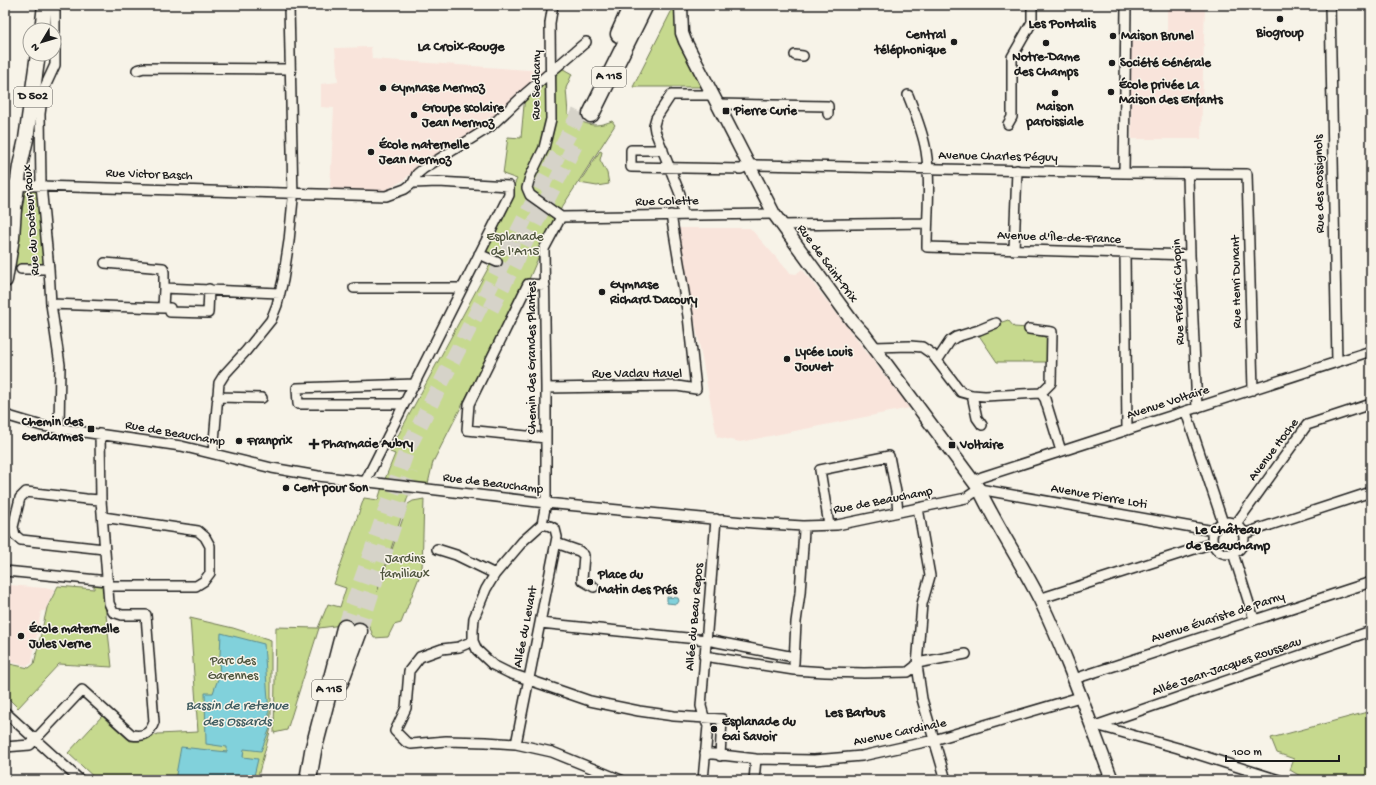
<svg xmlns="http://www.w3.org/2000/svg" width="1376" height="785" font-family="'Gochi Hand',sans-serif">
<rect width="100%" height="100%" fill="#f7f3e8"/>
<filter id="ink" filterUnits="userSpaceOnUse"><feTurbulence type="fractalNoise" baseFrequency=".025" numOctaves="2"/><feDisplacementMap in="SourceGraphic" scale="8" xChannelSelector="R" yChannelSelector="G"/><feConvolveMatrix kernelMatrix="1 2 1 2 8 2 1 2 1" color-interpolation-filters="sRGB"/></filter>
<g filter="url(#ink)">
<path fill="#f9e4db" d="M1167 5H1205L1201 139H1132L1129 36 1167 35Z
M371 47 372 59 544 71 486 123 417 167 404 180 384 191 330 190 334 108 321 107V84L338 82 335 48Z
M677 228H750L790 273 796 274 802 269 910 408 740 442 717 437Z
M5 577H9V585L55 589 45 611H41L32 663 27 666 5 661Z"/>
<path fill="#c6d98e" stroke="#717a55" d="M674 6 678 42 701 87H633Z
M558 66 572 74 566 88 568 114C585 124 592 129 612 121L615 125 555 218 527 284 476 378 433 462 427 488 411 487 377 592 408 504 413 501 424 499 422 570 401 623 394 625 388 637 374 638 367 621 363 633 342 625 319 628 287 730 274 733 276 627 318 628 328 604 340 607 346 588 334 584 364 498 378 500 383 484 395 454 390 452 394 443 492 261 480 255 517 179 503 174 508 137 521 138 525 94Z
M600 151 602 152 600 160 607 173 609 184 597 186 579 183Z
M29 189 38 192 46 266H13L25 193Z
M1008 320 1014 327 1028 328 1048 339 1051 362H997L976 331Z
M100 579 103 588 112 667 59 664 18 708 5 695V663L29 668 34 664 47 608 58 586 94 589V581Z
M190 618 233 628 271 640V728L257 780H97L68 753 102 716 130 741H140L158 734 198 732Z
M1371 711V780H1307L1290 770 1294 759 1277 753 1271 738Z"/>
<path fill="#81d1db" stroke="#59898f" d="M667 597 678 598 679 601 677 604 667 603Z
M221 633 264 644 270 728 261 751 244 749 243 757 258 759 253 780H175L181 747 227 752V747L206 744 205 693H213L219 676Z"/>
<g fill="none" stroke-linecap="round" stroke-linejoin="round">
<path stroke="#d6d3c9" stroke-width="16" stroke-dasharray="16 8" stroke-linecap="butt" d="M491 309 576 143
M345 628 407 450 524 220 582 108
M359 631 411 471"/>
<g stroke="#1c1c1c" stroke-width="12">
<path id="street" d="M553 5 550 23 551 119 544 148 530 177 527 188 530 195 561 217
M1330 5 1337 362
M55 11V65L43 91 40 114 41 185 49 269 51 304 60 365 59 429
M795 55 803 56
M137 70 144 68 290 69
M908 95C915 113 923 132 926 151 931 182 927 216 927 247L1190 255
M717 104 828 106V114
M1008 124 1012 117V57L1032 22V5
M663 150H631V167L741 169 749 165H755L1124 173 1247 174 1253 390
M1124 173 1126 5
M1188 174 1190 255 1197 408
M5 185 386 196 405 189 413 183 417 174 423 169 490 127 525 94 586 42
M683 215 680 194 655 131 654 125 656 118 671 95H712
M561 217 544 249 546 388V503L542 524 523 541 495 574 486 589 474 618 473 631V641L477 650 493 665 509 673 590 701 639 711 674 716 722 719 720 756
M561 217 774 214
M782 225 927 223
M1014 250 1017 170
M1125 253 1127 430
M479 254 497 262
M105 263 163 268 164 272V288
M21 269H49
M545 285 528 284 469 404 467 430 546 438
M354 288H462
M51 304 163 308H170V312L208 313 209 289
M163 308 164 288 280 293
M1029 329 1052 332 1051 383 1041 393
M874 347 910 346 922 347 932 354 961 392 972 395 985 396 1041 393 1045 399 1061 451
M937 361 950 341 956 337 979 330 996 323
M546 388 677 386 696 389 688 316 671 215
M972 395 977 418 982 425
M217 397 262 398
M404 404H298L297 388 415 384
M1186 412 1223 523
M5 415 42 426 181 446 272 468 318 476 546 503 754 523 803 526 837 525 966 498 979 489 1214 531
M213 453 219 383 224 375 246 351 271 320 277 305 283 280 289 241 293 199 289 5
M974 481 982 477 1371 351
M365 482 509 195V186L438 182 413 183
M101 500 86 499 26 492 20 498 13 527 15 535 21 540 104 549
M918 508 930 576 922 604 917 665 922 699 946 780
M103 517 198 531 205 537 210 546V573L204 581 196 586H108
M1212 538a16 16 0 1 1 32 0a16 16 0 1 1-32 0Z
M1236 524 1307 425 1371 404
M829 525 820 470 889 456 896 492 898 512
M1243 534 1371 492
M556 543 579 551 584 555 582 580 594 587
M437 549 456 555 495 574
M1233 553 1254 619
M5 571 108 581
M1039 599 1213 543
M540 623 707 640 794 657
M473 641 459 647 442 649 420 657 409 671 406 708 395 731 406 742 411 744 446 741 486 742 516 744 552 752 621 780
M704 656 794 670 825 672 864 673 908 672 917 665
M794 663 796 622 800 593 804 530 803 526
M917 663 966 654
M1074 679 1371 582
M5 712 80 780
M1098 725 1103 727 1178 748 1279 780
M1092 727 1371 631
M516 744 557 537 555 529 550 526 542 524
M5 747 30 745 82 690 132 735C145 737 150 733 154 722L146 615H122L113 612 109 603 101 500 100 434
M705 753 756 759 814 760 862 756 934 740 1080 697
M703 780 708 726 704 717 701 706 716 519
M754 780 756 759"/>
</g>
<g stroke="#1c1c1c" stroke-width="15">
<path id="secondary" d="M681 5 682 33 685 41 774 214 852 321 864 334 979 489C997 527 1021 562 1040 600 1068 658 1089 720 1112 780"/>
</g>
<g stroke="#1c1c1c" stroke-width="17">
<path id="primary" d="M42 30 45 5
M5 280 12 238 14 208 20 166 26 139 38 54"/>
</g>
<g stroke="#1c1c1c" stroke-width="19">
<path id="highway" d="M619 34 632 5
M591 114 645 5
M340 682 359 631
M308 780 313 751 345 628"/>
</g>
<use href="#street" stroke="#f7f3e8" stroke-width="9"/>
<use href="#secondary" stroke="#f7f3e8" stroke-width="12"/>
<use href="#primary" stroke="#f7f3e8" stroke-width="14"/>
<use href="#highway" stroke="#f7f3e8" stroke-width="16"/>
</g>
</g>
<g fill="#1c1c1c" stroke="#f7f3e8" stroke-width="1.5">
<circle cx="1280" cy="19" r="4"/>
<circle cx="1113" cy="36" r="4"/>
<circle cx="954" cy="42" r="4"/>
<circle cx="1046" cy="43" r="4"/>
<circle cx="1112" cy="63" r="4"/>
<circle cx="383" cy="88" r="4"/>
<circle cx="1111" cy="92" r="4"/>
<circle cx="1055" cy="93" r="4"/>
<rect x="722" y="107" width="8" height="8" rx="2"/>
<circle cx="414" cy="115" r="4"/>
<circle cx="371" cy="152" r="4"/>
<circle cx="602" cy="292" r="4"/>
<circle cx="787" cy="359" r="4"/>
<rect x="87" y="425" width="8" height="8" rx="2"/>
<circle cx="239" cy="441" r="4"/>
<path d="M312 438h4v4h4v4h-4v4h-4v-4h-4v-4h4z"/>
<rect x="948" y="441" width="8" height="8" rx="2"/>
<circle cx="286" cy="488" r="4"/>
<circle cx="590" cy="582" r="4"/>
<circle cx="21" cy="636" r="4"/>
<circle cx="714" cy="729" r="4"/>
</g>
<g text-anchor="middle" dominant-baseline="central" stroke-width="3" stroke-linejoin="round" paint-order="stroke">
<g fill="#f7f3e8" stroke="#5e5c59" stroke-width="1">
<rect x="592" y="67" width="34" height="20" rx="3"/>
<rect x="14" y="87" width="38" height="20" rx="3"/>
<rect x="312" y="680" width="34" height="20" rx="3"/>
</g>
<g font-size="12" font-weight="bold" fill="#1c1c1c">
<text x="609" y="77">A 115</text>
<text x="33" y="97">D 502</text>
<text x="329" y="690">A 115</text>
</g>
<g font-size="13" font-weight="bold" fill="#1c1c1c" stroke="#f7f3e8" text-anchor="start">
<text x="1280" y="33" text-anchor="middle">Biogroup</text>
<text x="946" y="35" text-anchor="end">Central<tspan x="946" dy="15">téléphonique</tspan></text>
<text x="1121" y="36">Maison Brunel</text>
<text x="1046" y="57" text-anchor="middle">Notre-Dame<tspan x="1046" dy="15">des Champs</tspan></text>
<text x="1120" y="63">Société Générale</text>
<text x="1119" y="85">École privée La<tspan x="1119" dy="15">Maison des Enfants</tspan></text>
<text x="391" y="88">Gymnase Mermoz</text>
<text x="1055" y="107" text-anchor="middle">Maison<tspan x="1055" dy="15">paroissiale</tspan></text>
<text x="422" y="108">Groupe scolaire<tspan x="422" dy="15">Jean Mermoz</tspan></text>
<text x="734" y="111">Pierre Curie</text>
<text x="379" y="145">École maternelle<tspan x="379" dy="15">Jean Mermoz</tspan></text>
<text x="610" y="285">Gymnase<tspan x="610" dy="15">Richard Dacoury</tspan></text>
<text x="795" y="352">Lycée Louis<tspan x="795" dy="15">Jouvet</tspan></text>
<text x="83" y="422" text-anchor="end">Chemin des<tspan x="83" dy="15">Gendarmes</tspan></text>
<text x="247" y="441">Franprix</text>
<text x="322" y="444">Pharmacie Aubry</text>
<text x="960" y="445">Voltaire</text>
<text x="294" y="488">Cent pour Son</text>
<text x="598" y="575">Place du<tspan x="598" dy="15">Matin des Prés</tspan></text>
<text x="29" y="629">École maternelle<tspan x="29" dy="15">Jules Verne</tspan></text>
<text x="722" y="722">Esplanade du<tspan x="722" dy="15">Gai Savoir</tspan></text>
</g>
<g font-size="13" fill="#1c1c1c" stroke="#f7f3e8">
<text transform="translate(537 85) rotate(-89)">Rue Sedlcany</text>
<text transform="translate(998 157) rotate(1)">Avenue Charles Péguy</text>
<text transform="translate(149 175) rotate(2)">Rue Victor Basch</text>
<text transform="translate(1320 184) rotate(-91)">Rue des Rossignols</text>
<text transform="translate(667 202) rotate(-1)">Rue Colette</text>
<text transform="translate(32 220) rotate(-94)">Rue du Docteur Roux</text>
<text transform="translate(1059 238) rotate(2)">Avenue d'Île-de-France</text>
<text transform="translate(827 264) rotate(54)">Rue de Saint-Prix</text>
<text transform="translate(1237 282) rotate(-91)">Rue Henri Dunant</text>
<text transform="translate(1179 292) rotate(-92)">Rue Frédéric Chopin</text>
<text transform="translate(532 358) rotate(-90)">Chemin des Grandes Plantes</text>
<text x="637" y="374">Rue Vaclav Havel</text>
<text transform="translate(1168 403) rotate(-18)">Avenue Voltaire</text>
<text transform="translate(175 434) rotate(10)">Rue de Beauchamp</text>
<text transform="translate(1274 450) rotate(-53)">Avenue Hoche</text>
<text transform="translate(493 484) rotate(7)">Rue de Beauchamp</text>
<text transform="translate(1099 497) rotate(10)">Avenue Pierre Loti</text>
<text transform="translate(883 501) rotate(-11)">Rue de Beauchamp</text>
<text transform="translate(695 617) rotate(-85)">Allée du Beau Repos</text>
<text transform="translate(1218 618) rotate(-18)">Avenue Évariste de Parny</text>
<text transform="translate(526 627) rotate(-79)">Allée du Levant</text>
<text transform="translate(1227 667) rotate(-19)">Allée Jean-Jacques Rousseau</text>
<text transform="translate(900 733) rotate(-12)">Avenue Cardinale</text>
</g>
<g font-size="13" fill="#4f553e" stroke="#f7f3e8">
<text x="515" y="237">Esplanade<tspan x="515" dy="15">de l'A115</tspan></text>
<text x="405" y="559">Jardins<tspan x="405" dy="15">familiaux</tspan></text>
<text x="233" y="661">Parc des<tspan x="233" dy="15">Garennes</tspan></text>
</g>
<g font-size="14" font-weight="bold" fill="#1c1c1c" stroke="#f7f3e8">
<text x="1062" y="24">Les Pontalis</text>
<text x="461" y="47">La Croix-Rouge</text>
<text x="1228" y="530">Le Château<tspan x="1228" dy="16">de Beauchamp</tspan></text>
<text x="855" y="713">Les Barbus</text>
</g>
<g font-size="14" font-style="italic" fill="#3f5b5f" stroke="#f7f3e8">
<text x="237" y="706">Bassin de retenue<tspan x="237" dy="16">des Ossards</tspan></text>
</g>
</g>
<rect width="1376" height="785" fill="none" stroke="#f7f3e8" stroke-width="20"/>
<rect x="10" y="10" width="1356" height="765" fill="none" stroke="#1c1c1c" stroke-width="1.5" filter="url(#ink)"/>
<g transform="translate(42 42) rotate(232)"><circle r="19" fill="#f7f3e8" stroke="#9f9d96"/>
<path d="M0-3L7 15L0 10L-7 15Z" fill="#1c1c1c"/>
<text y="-6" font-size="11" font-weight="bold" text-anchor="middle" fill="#1c1c1c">N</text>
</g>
<path d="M1226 755v6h113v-6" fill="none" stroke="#1c1c1c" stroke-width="2"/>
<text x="1232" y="755" font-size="12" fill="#1c1c1c" stroke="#f7f3e8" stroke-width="3" paint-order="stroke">100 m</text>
</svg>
